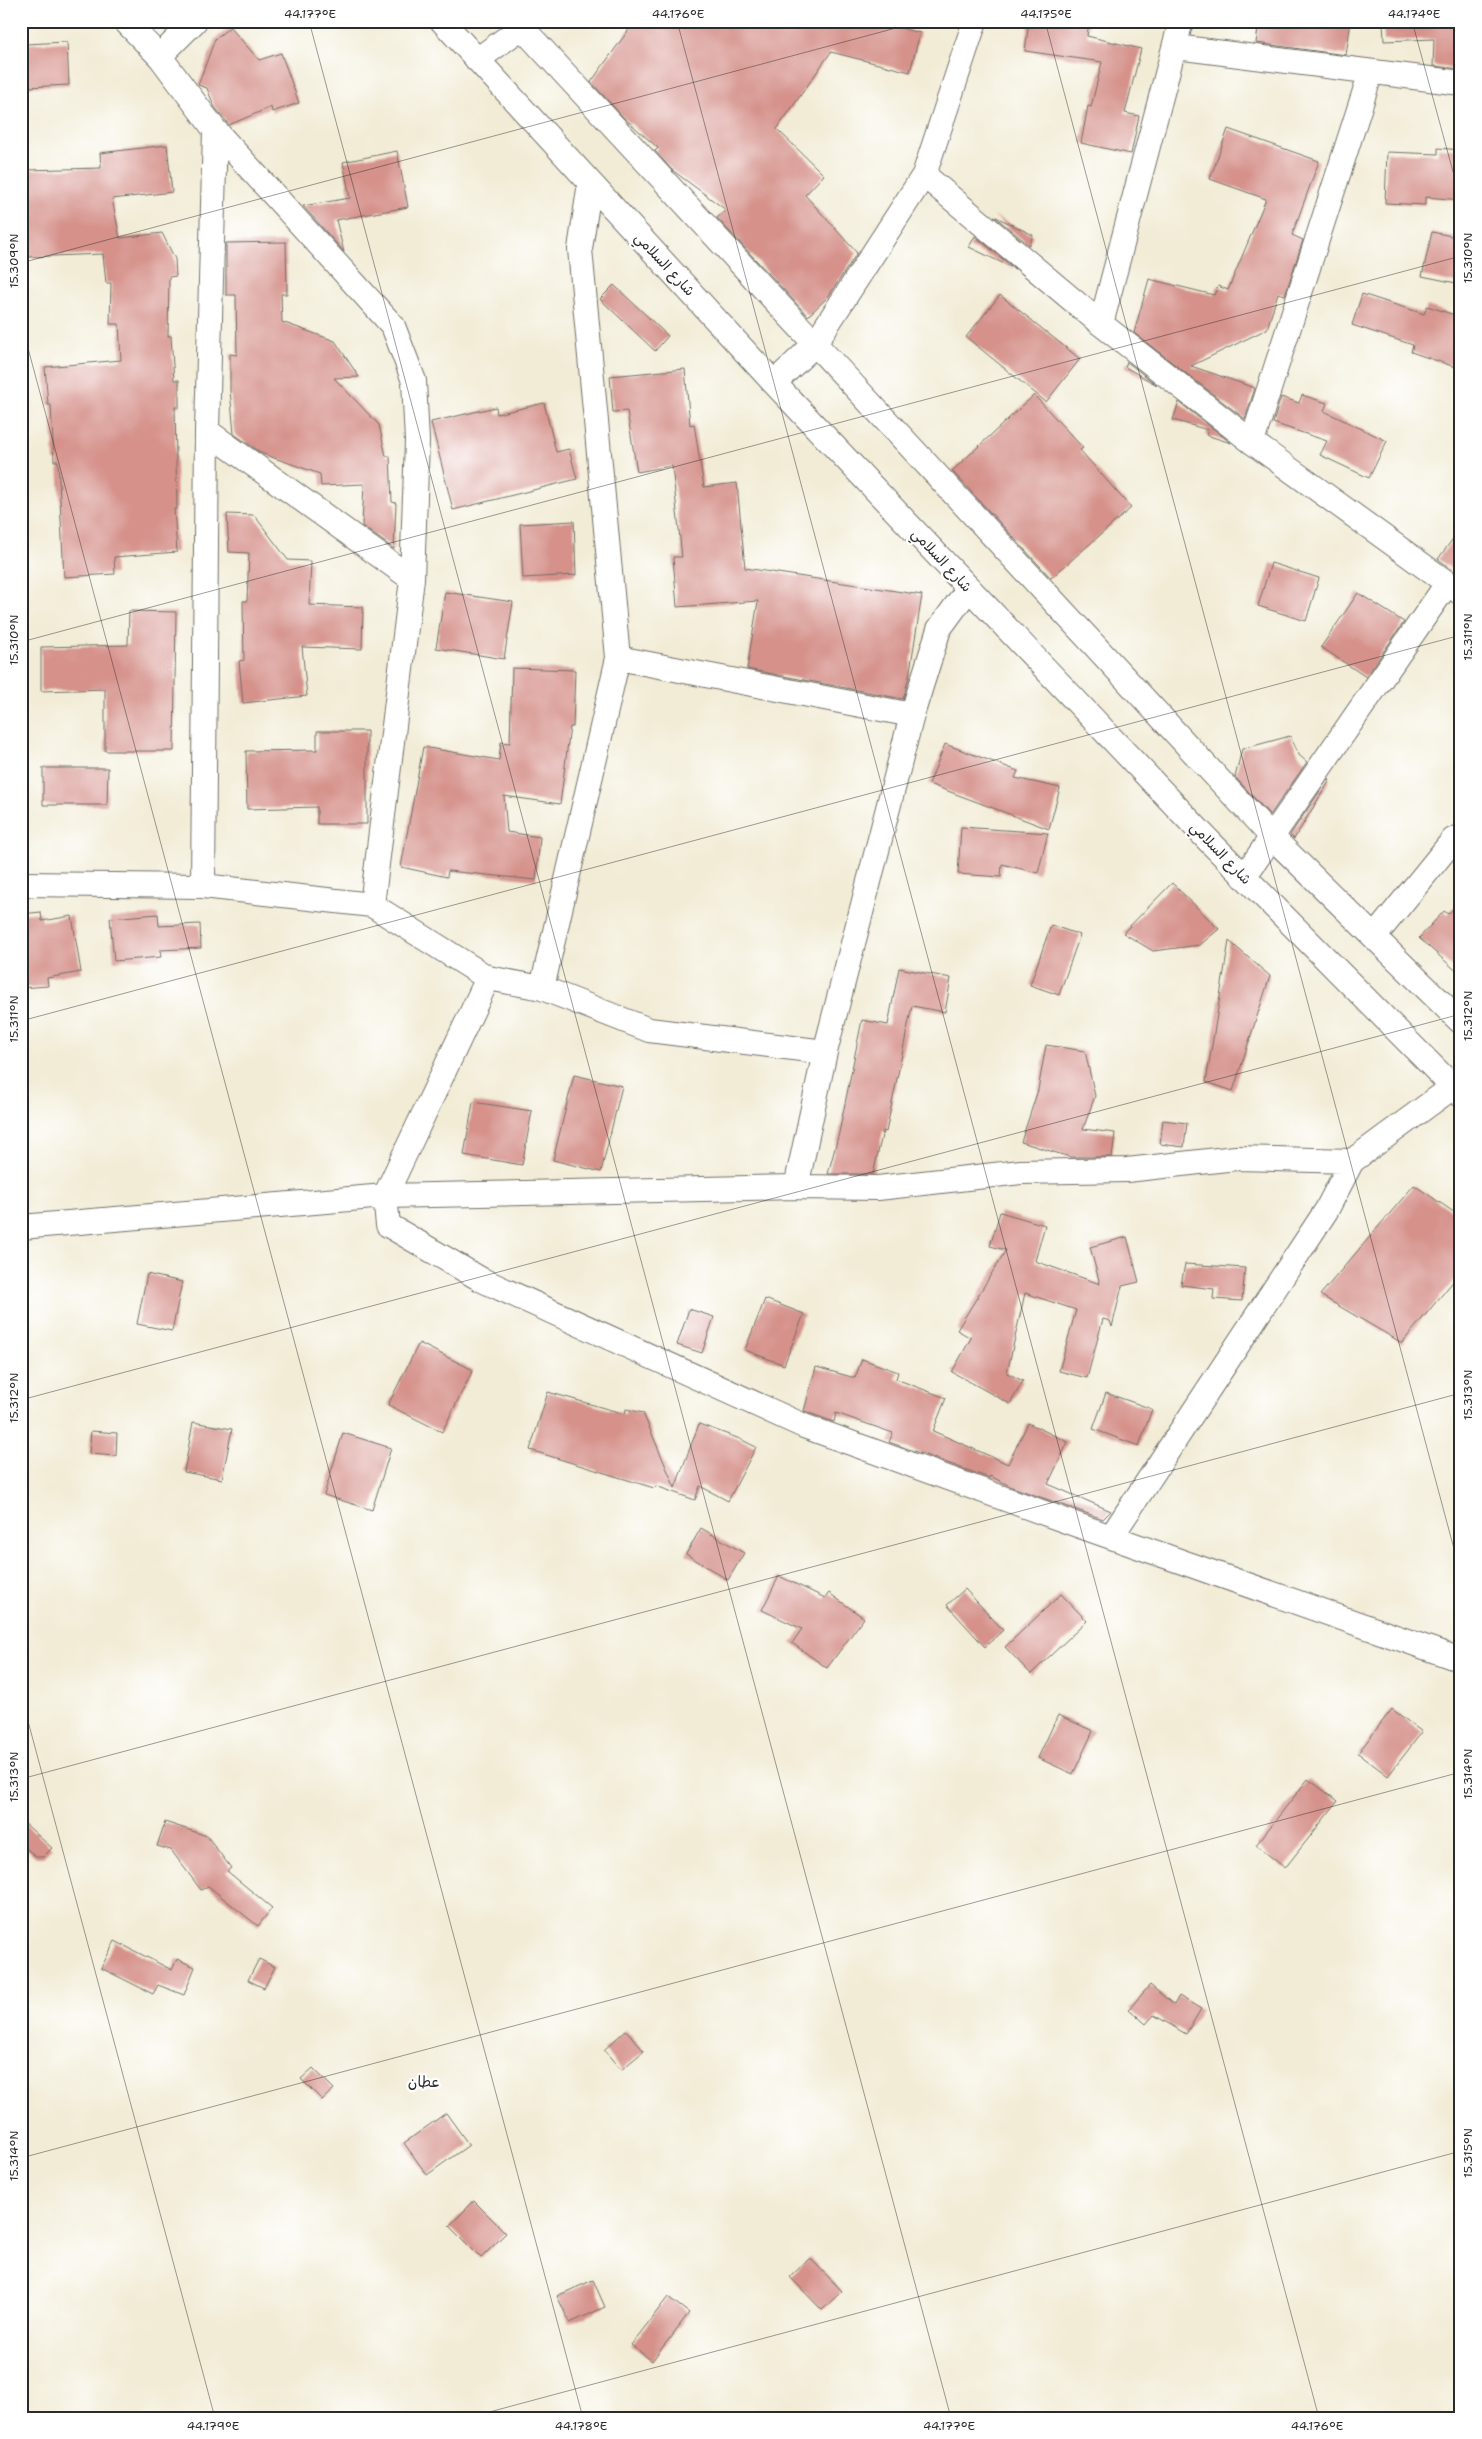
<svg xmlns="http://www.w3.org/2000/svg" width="1482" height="2439" font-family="'Shantell Sans','Playpen Sans Arabic',sans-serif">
<rect width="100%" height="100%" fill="#fff"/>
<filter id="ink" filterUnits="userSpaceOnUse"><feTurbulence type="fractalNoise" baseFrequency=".02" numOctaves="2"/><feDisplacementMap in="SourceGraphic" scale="10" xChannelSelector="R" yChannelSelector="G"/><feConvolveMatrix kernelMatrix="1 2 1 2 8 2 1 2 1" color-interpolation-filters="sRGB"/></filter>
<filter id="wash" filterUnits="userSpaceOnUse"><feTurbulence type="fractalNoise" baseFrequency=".0096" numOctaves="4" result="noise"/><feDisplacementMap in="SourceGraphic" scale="20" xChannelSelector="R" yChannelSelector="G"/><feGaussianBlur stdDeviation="1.12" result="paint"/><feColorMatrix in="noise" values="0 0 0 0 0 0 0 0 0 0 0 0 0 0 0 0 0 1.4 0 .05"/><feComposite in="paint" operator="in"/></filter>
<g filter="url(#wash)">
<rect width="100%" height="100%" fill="#f2ecd6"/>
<g id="blocks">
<path fill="#d5918a" d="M635 21H873L920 33 910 72 831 52 777 129 824 175 805 195 857 253 828 297 808 316 717 218 726 210 672 170 655 151 658 148 622 116 591 82Z
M1029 21H1089L1087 36 1141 49 1125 113 1139 116 1131 154 1081 143 1088 106 1091 107 1102 62 1025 51Z
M1259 21H1351L1346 55 1256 43Z
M1383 21H1461V69L1433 66 1434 39 1384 41Z
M230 27 259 60 281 53 299 103 272 112 271 107 229 125 214 106 207 88 198 85 215 39Z
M67 42 69 85 27 87 25 44Z
M1228 129 1319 161 1292 235 1303 240 1285 295 1278 293 1267 329 1191 366 1255 388 1245 419 1134 333 1149 279 1214 295 1218 286 1228 290 1266 199 1210 179Z
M167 145 172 192 112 199 120 238 162 233 175 259 176 276 169 277 168 336H171L174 380H179V407H175L177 509H174L177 552 114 557 115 574 64 577 58 461H54L51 405H48L45 367 121 360 119 324H110L111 283H106L103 254 27 257 26 170 101 168 100 153Z
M1438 148 1461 150V200L1425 197V205L1385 203 1387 152 1438 154Z
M397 151 408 207 336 220 344 252 303 206 350 198 343 162Z
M994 216 1033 235 1029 245Z
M1432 232 1461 238V284L1422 276Z
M975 236 1015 269 969 247Z
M286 242 287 294H281L282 322 335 341 359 377 334 378 379 425 386 456H390L392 502 396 503 394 549 362 526 364 484 321 486 320 474 263 454 234 434 230 390V354L237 355 236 295H226V243Z
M614 285 668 336 655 351 600 299Z
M1362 294 1424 314 1427 306 1461 317V369L1411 352 1413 345 1352 325Z
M1000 295 1080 359 1046 402 966 337Z
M1127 362 1157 385 1125 367Z
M685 369 690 425 694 424 704 487 737 483 745 568 922 595 909 677 903 699 747 669 758 601 677 607 673 557H682L672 466 637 472 627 411 613 412 610 376Z
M1034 395 1083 448 1080 450 1131 508 1051 578 952 471Z
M1302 395 1327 403 1324 411 1387 441 1369 478 1320 455 1327 441 1273 423 1281 397 1299 403Z
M1179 402 1231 443 1206 435 1208 430 1173 420Z
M544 403 556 452 569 449 577 479 453 510 431 422 496 407 497 414Z
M227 514 254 515 288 560 311 561 309 605 363 607 362 649 302 647 307 696 243 703 239 661 244 660 243 601H247L249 553 229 552Z
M574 521 576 575 523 578 520 524Z
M1461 528V576L1438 559Z
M1271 563 1319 578 1306 621 1258 606Z
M445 592 513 602 504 659 436 648Z
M1358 593 1404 622 1366 677 1321 647Z
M129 611 176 612 174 751H105V689L41 691V647L128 645Z
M512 668 575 670 573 727H570L560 804 504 796 507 832 540 837 536 880 448 871 447 877 401 867 423 747 499 760 501 742 510 743Z
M317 731H367V824H317V807L247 809 246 751 317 750Z
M1290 736 1299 755 1307 762 1270 815 1235 777 1242 749Z
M945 744 1018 771 1015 778 1060 788 1049 829 929 784Z
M43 768H108L107 805H43Z
M1328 779 1330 780 1294 839 1290 835Z
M961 827 1048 833 1038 873 1002 864 1001 877 958 874Z
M1172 883 1219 929 1200 945 1153 951 1123 933Z
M1461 900V975L1419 938 1444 911 1448 914Z
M41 912 42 921 72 916 81 972 47 978 48 986 21 988V914Z
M158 914 159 926 200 924 201 948 160 950 161 957 114 961 110 918Z
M1051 925 1080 935 1059 995 1030 985Z
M1229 941 1270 976 1233 1091 1206 1082Z
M899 968 951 978 945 1012 912 1006 886 1132 883 1131 873 1174H828L839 1133 862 1020 888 1025Z
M1046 1045 1085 1051 1095 1096 1083 1129 1115 1133 1112 1157H1070L1021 1142 1038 1090Z
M574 1075 622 1086 601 1172 553 1160Z
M473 1102 532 1111 522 1165 464 1155Z
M1163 1120 1187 1123 1184 1147 1160 1144Z
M1414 1185 1461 1217V1272L1402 1343 1320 1295Z
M1000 1212 1045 1225 1035 1261 1100 1284 1090 1247 1127 1237 1139 1282 1122 1286 1112 1327 1110 1321 1103 1319 1087 1378 1059 1371 1076 1310 1025 1293 1007 1373 1023 1381 1010 1404 952 1372 971 1338 957 1330 1006 1250 990 1246Z
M1185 1264 1245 1268 1242 1301 1213 1299 1214 1289 1181 1285Z
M147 1274 182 1282 172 1331 137 1324Z
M765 1299 804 1314 784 1365 745 1350Z
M689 1309 714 1317 702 1353 677 1345Z
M419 1343 473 1370 442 1432 388 1405Z
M862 1359 898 1372 896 1379 946 1398 933 1431 1008 1464 1028 1423 1068 1442 1048 1484 1111 1511 1103 1519 1012 1487 990 1476 989 1478 889 1442 893 1433 836 1413 834 1422 804 1411 816 1367 855 1378Z
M548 1392 625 1414 626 1409 643 1413 675 1488 699 1424 740 1439 756 1447 728 1501 700 1486 695 1500 656 1486 654 1488 530 1450Z
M1106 1393 1152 1409 1139 1446 1093 1429Z
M193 1422 232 1429 222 1479 184 1472Z
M91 1431 117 1433 116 1456 89 1454Z
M343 1433 391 1448 372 1510 324 1495Z
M701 1528 744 1553 728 1580 686 1554Z
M779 1576 825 1598 829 1593 864 1618 827 1668 792 1643 802 1629 762 1610Z
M965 1589 1003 1630 985 1647 947 1605Z
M1061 1594 1087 1621 1031 1674 1005 1647Z
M1392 1709 1422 1732 1388 1776 1358 1753Z
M1058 1715 1093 1731 1073 1774 1038 1758Z
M1308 1779 1338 1801 1285 1868 1256 1845Z
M21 1820 52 1848 43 1857H36L21 1844Z
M165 1822 207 1836 231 1868 227 1871 272 1908 258 1926 208 1886 201 1890 171 1850 157 1846Z
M115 1941 172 1970 177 1959 195 1967 184 1995 158 1985 153 1994 101 1968Z
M259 1959 275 1967 264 1988 248 1980Z
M1150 1985 1174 2005 1179 1996 1201 2009 1186 2034 1154 2015 1146 2024 1129 2009Z
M626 2030 644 2051 621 2070 604 2050Z
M313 2068 334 2089 322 2100 301 2079Z
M446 2113 469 2145 427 2175 404 2143Z
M474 2201 506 2233 481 2258 449 2226Z
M810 2258 842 2291 822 2310 790 2277Z
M593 2280 605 2307 570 2323 557 2296Z
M668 2297 689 2313 652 2361 631 2345Z"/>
</g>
</g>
<g filter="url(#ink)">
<use href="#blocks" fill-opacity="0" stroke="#716f67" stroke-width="1"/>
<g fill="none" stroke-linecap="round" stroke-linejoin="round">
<g stroke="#716f67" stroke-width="26">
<path id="street" d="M125 21 161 58 215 130 393 326 414 381 417 441 412 579 372 905
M442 21 774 383 1208 840 1461 1095
M516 21 1273 838 1461 1022
M1176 47 1461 83
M160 56 195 21
M477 60 522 27 523 21
M924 175 1101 324 1252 442 1461 593
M1101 324 1181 21
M774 383 814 345 924 175 975 21
M207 431 412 579
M1252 442 1371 72
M618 658 912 715
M1244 877 1447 584
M21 884 203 886 372 905 488 978 542 988 649 1030 825 1052
M203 886 207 431 215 130
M1375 936 1453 840 1461 836
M488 978 385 1196 388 1225 482 1280 804 1426 1080 1526 1461 1660
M542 988 618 658 580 249 590 183
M796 1187 825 1052 912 715 939 629 969 588
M21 1227 385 1196 796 1187 878 1188 1021 1172 1127 1170 1236 1158 1352 1161 1461 1081
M1111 1537 1326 1211 1352 1161"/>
</g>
<use href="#street" stroke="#fff" stroke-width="24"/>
</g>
</g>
<path fill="none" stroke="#2b2b2b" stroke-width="1" stroke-opacity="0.45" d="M309 21 951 2418M677 21 1319 2418M1045 21 1461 1575M1412 21 1461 201M21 263 922 21M21 322 583 2418M21 642 1461 256M21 1021 1461 635M21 1400 1461 1014M21 1695 215 2418M21 1779 1461 1393M21 2158 1461 1772M467 2418 1461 2151"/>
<g text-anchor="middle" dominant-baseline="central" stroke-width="4.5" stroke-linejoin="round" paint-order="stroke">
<g font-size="14" fill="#2b2b2b" stroke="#fff">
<text transform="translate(665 264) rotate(47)">شارع السلامي</text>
<text transform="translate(942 560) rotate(47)">شارع السلامي</text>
<text transform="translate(1221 853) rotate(46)">شارع السلامي</text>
</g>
<g font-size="15" fill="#2b2b2b" stroke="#fff">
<text x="424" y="2082">عطان</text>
</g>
</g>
<rect width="1482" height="2439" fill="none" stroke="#fff" stroke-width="55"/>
<rect x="28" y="28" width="1426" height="2384" fill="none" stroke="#2b2b2b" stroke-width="2"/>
<g font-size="12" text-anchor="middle" fill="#2b2b2b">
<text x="310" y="18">44.177°E</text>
<text x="678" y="18">44.176°E</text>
<text x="1046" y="18">44.175°E</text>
<text x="1414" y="18">44.174°E</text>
<text transform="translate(1468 258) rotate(-90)" y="4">15.310°N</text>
<text transform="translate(14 261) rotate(-90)" y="4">15.309°N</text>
<text transform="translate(1468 637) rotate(-90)" y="4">15.311°N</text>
<text transform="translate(14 640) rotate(-90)" y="4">15.310°N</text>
<text transform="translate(1468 1016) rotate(-90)" y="4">15.312°N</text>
<text transform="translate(14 1019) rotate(-90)" y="4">15.311°N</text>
<text transform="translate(1468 1395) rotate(-90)" y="4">15.313°N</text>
<text transform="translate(14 1398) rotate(-90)" y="4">15.312°N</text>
<text transform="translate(1468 1774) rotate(-90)" y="4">15.314°N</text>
<text transform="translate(14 1777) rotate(-90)" y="4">15.313°N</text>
<text transform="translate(1468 2153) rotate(-90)" y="4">15.315°N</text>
<text transform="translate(14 2156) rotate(-90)" y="4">15.314°N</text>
<text x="213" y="2430">44.179°E</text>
<text x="581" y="2430">44.178°E</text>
<text x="949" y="2430">44.177°E</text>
<text x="1317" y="2430">44.176°E</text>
</g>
</svg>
